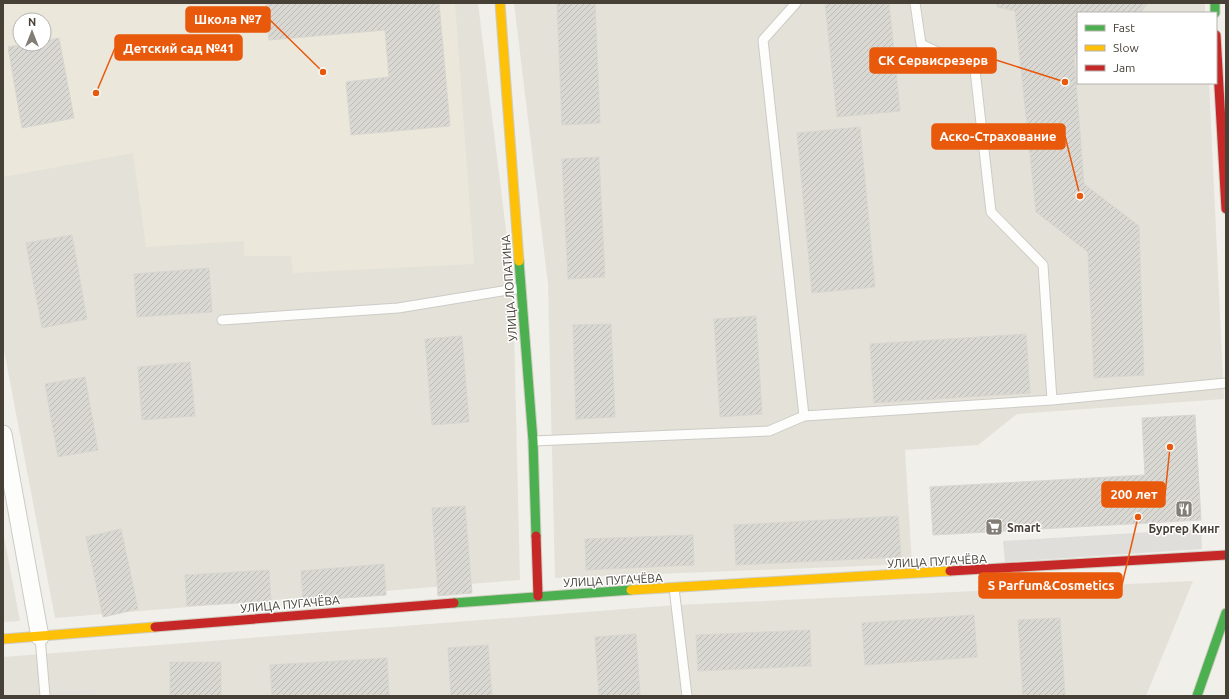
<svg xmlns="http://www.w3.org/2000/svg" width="1229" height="699" font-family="Ubuntu,sans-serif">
<defs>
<pattern id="building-hatch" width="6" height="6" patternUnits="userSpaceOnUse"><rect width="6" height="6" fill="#dad8d2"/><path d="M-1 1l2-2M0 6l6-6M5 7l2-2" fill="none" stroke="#bcbab5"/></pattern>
</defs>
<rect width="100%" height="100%" fill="#f0efea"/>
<path fill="#e4e1d8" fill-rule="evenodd" d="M3 3H478L513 287 520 580 55 618 3 345ZM20 20H44V44H20Z
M514 3H1205V13H1078V83H1209L1224 399 1017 414 978 445 905 450 912 564 555 578 548 284Z
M3 531 20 621 3 622Z
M1193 581 1146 696H3V657L676 605Z"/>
<path fill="#e3e0db" d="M96 689 97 696H6Z"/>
<path fill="#ebe7da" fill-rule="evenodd" d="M3 3H455L474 264 293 273 291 256H244V241L146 247 133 153 3 177ZM20 20H44V44H20Z"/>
<path fill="#dfdeda" d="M1201 529 1202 549 1005 562 1003 541Z"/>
<path fill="url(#building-hatch)" stroke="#d8d6d0" d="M266 3H439L450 126 351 135 346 82 389 77 385 30 269 40Z
M557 3H595L600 123 562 125Z
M825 3H889L900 111 837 117Z
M997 3H1148L1140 13H1078V52L1074 56 1084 184 1139 226 1144 375 1094 378 1088 252 1036 212 1015 11 997 7Z
M59 38 74 118 22 128 8 47 26 44H44V41Z
M860 127 875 287 812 293 797 133Z
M599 157 605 277 568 279 562 159Z
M72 235 87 319 42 328 26 243Z
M209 268 212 312 137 317 134 274Z
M756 316 762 414 720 417 714 319Z
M611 324 615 417 576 419 573 325Z
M1026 334 1030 393 874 403 870 344Z
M462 336 469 422 432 425 425 339Z
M190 362 195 416 142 420 138 367Z
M85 377 98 450 58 457 45 384Z
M1195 415 1201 520 933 535 930 487 1145 475 1142 418Z
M465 506 472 593 438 596 432 508Z
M898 516 901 557 736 565 734 525Z
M121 529 138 609 103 617 86 537Z
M693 535 694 565 586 570 585 539Z
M384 564 386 595 303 601 301 571Z
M269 570 271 601 187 606 185 575Z
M974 615 977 657 865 665 862 623Z
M1060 618 1065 696H1023L1018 620Z
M810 630 811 666 698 671 696 635Z
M636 634 640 696H599L595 637Z
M488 645 492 696H451L448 648Z
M387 658 389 695 272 696 270 665Z
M170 662H221V696H170Z"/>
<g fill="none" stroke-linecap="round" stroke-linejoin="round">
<g stroke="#cccbc6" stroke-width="11">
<path id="lane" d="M222 320 398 308 521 288
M1052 400 1226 383
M804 416 1052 400 1043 265 991 212 975 70 921 44 915 3
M533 441 769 431 804 416 763 40 796 3
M674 588 687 696
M40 637 45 696"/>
</g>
<g stroke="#cccbc6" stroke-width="19">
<path id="street" d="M3 434 40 637"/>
</g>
<g stroke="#cfccc1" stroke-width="11">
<path id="fast" d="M1215 3V13
M519 261 533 441 536 536
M454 603 631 590
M1197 696 1226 613"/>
</g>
<g stroke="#cfccc1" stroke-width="11">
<path id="slow" d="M500 3 519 261
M631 590 950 571
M3 639 155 627"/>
</g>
<g stroke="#cfccc1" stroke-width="11">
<path id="jam" d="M1216 35 1226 209
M536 536 538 596
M950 571 1226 555
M155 627 454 603"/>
</g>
<use href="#lane" stroke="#fdfdfc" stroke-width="9"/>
<use href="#street" stroke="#fdfdfc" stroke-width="17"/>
<use href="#fast" stroke="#4caf50" stroke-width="9"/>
<use href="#slow" stroke="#ffc107" stroke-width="9"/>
<use href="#jam" stroke="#c62828" stroke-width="9"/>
</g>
<defs>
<g id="restaurant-square" transform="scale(0.9)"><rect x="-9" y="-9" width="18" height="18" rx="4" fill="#827d75" stroke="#fff"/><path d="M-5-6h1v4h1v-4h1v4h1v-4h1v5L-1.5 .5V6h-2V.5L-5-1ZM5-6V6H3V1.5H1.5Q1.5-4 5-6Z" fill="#fff"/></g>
<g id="supermarket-square" transform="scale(0.9)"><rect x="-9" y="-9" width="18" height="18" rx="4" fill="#827d75" stroke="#fff"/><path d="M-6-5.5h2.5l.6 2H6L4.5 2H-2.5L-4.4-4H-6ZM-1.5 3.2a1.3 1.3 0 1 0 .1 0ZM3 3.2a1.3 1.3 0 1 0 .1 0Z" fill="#fff"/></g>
</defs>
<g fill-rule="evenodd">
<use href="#restaurant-square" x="1184" y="509"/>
<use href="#supermarket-square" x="994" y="527"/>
</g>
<g text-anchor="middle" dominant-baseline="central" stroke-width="3" stroke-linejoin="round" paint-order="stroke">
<g font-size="12" fill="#464036" stroke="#fff">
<text transform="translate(509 288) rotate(-94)">УЛИЦА ЛОПАТИНА</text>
<text transform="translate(937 561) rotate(-3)">УЛИЦА ПУГАЧЁВА</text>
<text transform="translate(613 580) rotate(-3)">УЛИЦА ПУГАЧЁВА</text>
<text transform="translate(290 604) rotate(-5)">УЛИЦА ПУГАЧЁВА</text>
</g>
<g font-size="12" font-weight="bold" fill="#464036" stroke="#fff" text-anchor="start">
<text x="1007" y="527">Smart</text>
<text x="1184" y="528" text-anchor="middle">Бургер Кинг</text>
</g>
</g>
<path fill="none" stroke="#e8590c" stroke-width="1.5" d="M323 72L270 20M96 93L115 48M1065 82L996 60M1080 196L1065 136M1170 447L1165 495M1138 517L1122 585"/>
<g fill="#e8590c" stroke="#fff" stroke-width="1.5">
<circle cx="323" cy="72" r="4"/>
<circle cx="96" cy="93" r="4"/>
<circle cx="1065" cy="82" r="4"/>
<circle cx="1080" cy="196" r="4"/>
<circle cx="1170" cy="447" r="4"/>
<circle cx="1138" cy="517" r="4"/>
</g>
<g fill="#e8590c" stroke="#e8590c" stroke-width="1.5">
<rect x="186" y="7" width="84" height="25" rx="4"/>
<rect x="115" y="35" width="127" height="25" rx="4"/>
<rect x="870" y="48" width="126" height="25" rx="4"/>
<rect x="932" y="124" width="133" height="25" rx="4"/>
<rect x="1102" y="482" width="63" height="25" rx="4"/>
<rect x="979" y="573" width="143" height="25" rx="4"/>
</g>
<g font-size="13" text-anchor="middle" font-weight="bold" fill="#fff">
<text x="228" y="24">Школа №7</text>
<text x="179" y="53">Детский сад №41</text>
<text x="933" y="65">СК Сервисрезерв</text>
<text x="998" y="141">Аско-Страхование</text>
<text x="1134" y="499">200 лет</text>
<text x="1051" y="590">S Parfum&amp;Cosmetics</text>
</g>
<rect width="1229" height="699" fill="none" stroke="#464036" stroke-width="8"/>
<rect x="1077" y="12" width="140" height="72" fill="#ffffff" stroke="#b5b3af"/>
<rect x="1085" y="25" width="20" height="6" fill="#4caf50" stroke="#b5b3af"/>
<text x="1113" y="32" font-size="12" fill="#464036">Fast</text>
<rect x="1085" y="45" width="20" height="6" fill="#ffc107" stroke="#b5b3af"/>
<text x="1113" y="52" font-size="12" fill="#464036">Slow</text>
<rect x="1085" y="65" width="20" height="6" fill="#c62828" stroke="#b5b3af"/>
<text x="1113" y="72" font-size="12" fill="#464036">Jam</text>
<g transform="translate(32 32)"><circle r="19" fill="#ffffff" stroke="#b5b3af"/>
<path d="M0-3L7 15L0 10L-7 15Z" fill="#827d75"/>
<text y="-6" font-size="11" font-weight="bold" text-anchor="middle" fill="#464036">N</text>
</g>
</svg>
